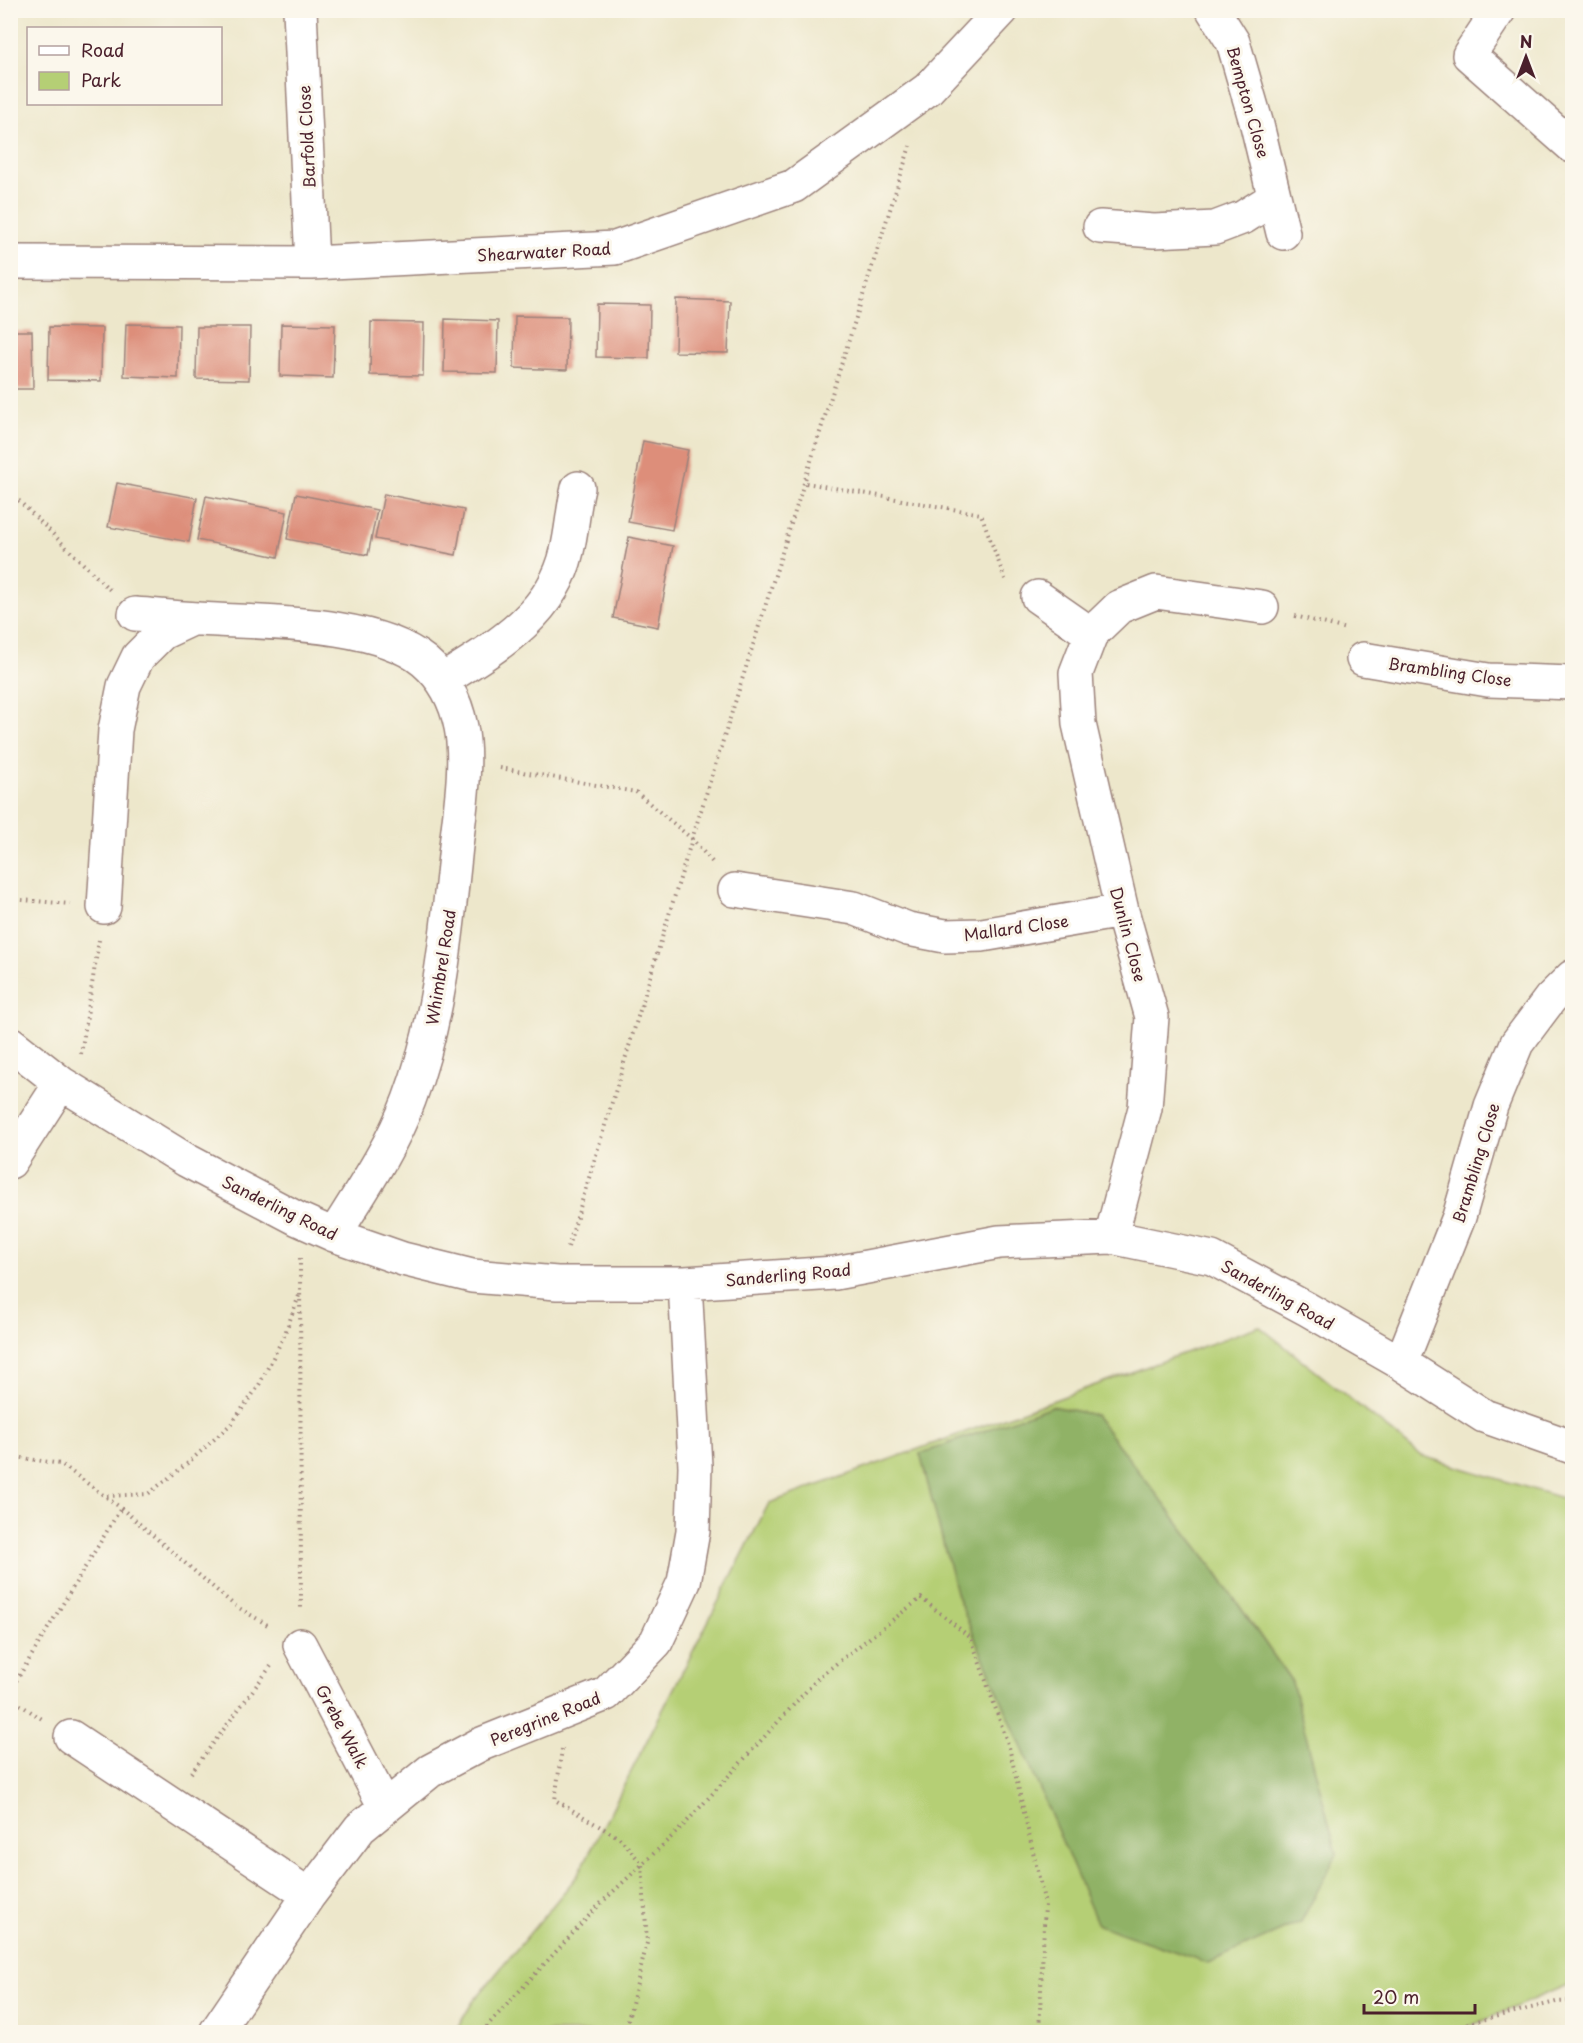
<svg xmlns="http://www.w3.org/2000/svg" width="1583" height="2043" font-family="'Playpen Sans',sans-serif">
<rect width="100%" height="100%" fill="#fbf7ec"/>
<filter id="ink" filterUnits="userSpaceOnUse"><feTurbulence type="fractalNoise" baseFrequency=".0167" numOctaves="2"/><feDisplacementMap in="SourceGraphic" scale="12" xChannelSelector="R" yChannelSelector="G"/><feConvolveMatrix kernelMatrix="1 2 1 2 8 2 1 2 1" color-interpolation-filters="sRGB"/></filter>
<filter id="wash" filterUnits="userSpaceOnUse"><feTurbulence type="fractalNoise" baseFrequency=".008" numOctaves="4" result="noise"/><feDisplacementMap in="SourceGraphic" scale="24" xChannelSelector="R" yChannelSelector="G"/><feGaussianBlur stdDeviation="1.35" result="paint"/><feColorMatrix in="noise" values="0 0 0 0 0 0 0 0 0 0 0 0 0 0 0 0 0 1.4 0 .05"/><feComposite in="paint" operator="in"/></filter>
<g filter="url(#wash)">
<rect width="100%" height="100%" fill="#ede7cb"/>
<path fill="#b5cf75" stroke="#807750" stroke-width="1.5" fill-rule="evenodd" d="M1259 1326 1422 1456 1572 1501V1983L1456 2032H455L472 2003 578 1875 769 1503ZM1052 1406 1095 1416 1206 1558 1292 1682 920 1454Z"/>
<path fill="#90b266" stroke="#6d6848" stroke-width="1.5" d="M1052 1406 1095 1415 1206 1558 1292 1682 1337 1854 1301 1922 1208 1963 1098 1925 957 1596 920 1454Z"/>
<g id="blocks">
<path fill="#dd8e7a" d="M676 299 730 301 728 353 675 352Z
M597 304 650 305 649 358 596 357Z
M515 316 568 317 567 370 514 368Z
M445 319 498 321 497 373 444 372Z
M371 322 424 323 423 376 370 375Z
M126 324 179 325 178 378 124 376Z
M281 324 335 325 333 378 280 376Z
M49 327 102 328 101 381 48 380Z
M197 327H250L249 380 196 379Z
M10 331H32L33 389H10Z
M643 441 688 450 672 530 628 522Z
M117 483 197 498 189 542 108 527Z
M296 494 377 510 368 555 287 539Z
M384 494 464 510 456 555 375 539Z
M206 496 287 512 278 557 197 540Z
M629 537 673 546 658 627 613 618Z"/>
</g>
</g>
<g filter="url(#ink)">
<use href="#blocks" fill-opacity="0" stroke="#9c837b" stroke-width="1.5"/>
<g fill="none" stroke-linecap="round" stroke-linejoin="round">
<g stroke="#9c837b" stroke-width="36">
<path id="minor" d="M300 10 312 263
M1213 10 1233 42 1257 125 1283 233
M1499 10 1469 55 1572 146
M1100 227 1154 231 1215 228 1244 217 1274 198
M10 262 312 263 615 248 794 186 928 89 1002 10
M1038 597 1091 634
M135 614C162 616 190 619 217 620 275 623 378 623 424 661 444 678 456 702 461 727 468 763 460 810 456 846 447 932 440 1018 409 1100 391 1148 361 1192 334 1235
M1363 659 1488 680 1572 683
M443 680C494 648 553 615 567 551 572 530 573 509 578 488
M735 890 854 908 908 929 945 936 982 935 1122 911
M104 907 115 730 124 686 138 657 162 633 192 619
M10 1043 61 1083 186 1160 298 1219 334 1235 403 1259 472 1276 557 1283H685L835 1273 999 1242 1111 1237 1212 1258 1307 1309 1401 1363 1484 1416 1572 1447
M10 1162 61 1083
M1111 1237 1145 1108 1152 1017 1122 911 1079 724 1076 673 1091 634 1119 607 1156 592 1262 607
M1401 1363 1459 1217 1491 1106 1517 1043 1550 999 1572 977
M300 1645 385 1807
M71 1737 309 1895
M216 2032 309 1895 360 1828 430 1771 479 1745 606 1694 656 1642 684 1582 693 1531 695 1466 685 1283"/>
</g>
<path stroke="#9c837b" stroke-width="4" stroke-dasharray="1.5 4.5" stroke-linecap="butt" d="M806 483 981 514 1006 582
M10 492 111 591
M1295 616 1346 629
M500 768 636 792 692 839 714 864
M10 899 70 904
M81 1054 99 940
M568 1247 692 839 910 146
M300 1258 301 1611
M10 1456 61 1464 121 1508 234 1605 271 1627
M107 1496 148 1494 189 1462 231 1424 258 1387 284 1336 300 1293
M10 1691 121 1508
M10 1698 42 1719
M562 1749 555 1800 621 1839 642 1864 647 1943 625 2032
M191 1773 271 1666
M483 2032 488 2025 600 1904 682 1827 819 1677 921 1598 971 1638 1009 1747 1045 1904 1039 2032
M1432 2032 1556 2002 1572 2001"/>
<use href="#minor" stroke="#fff" stroke-width="33"/>
</g>
</g>
<g text-anchor="middle" dominant-baseline="central" stroke-width="6" stroke-linejoin="round" paint-order="stroke">
<g font-size="16" fill="#4a1f2b" stroke="#fbf7ec">
<text transform="translate(1249 102) rotate(74)">Bempton Close</text>
<text transform="translate(306 137) rotate(-93)">Barfold Close</text>
<text transform="translate(544 251) rotate(-3)">Shearwater Road</text>
<text transform="translate(1450 671) rotate(8)">Brambling Close</text>
<text transform="translate(1016 927) rotate(-8)">Mallard Close</text>
<text transform="translate(1129 934) rotate(75)">Dunlin Close</text>
<text transform="translate(440 967) rotate(-81)">Whimbrel Road</text>
<text transform="translate(1475 1163) rotate(-73)">Brambling Close</text>
<text transform="translate(280 1207) rotate(26)">Sanderling Road</text>
<text transform="translate(788 1274) rotate(-5)">Sanderling Road</text>
<text transform="translate(1278 1294) rotate(29)">Sanderling Road</text>
<text transform="translate(545 1718) rotate(-22)">Peregrine Road</text>
<text transform="translate(343 1726) rotate(62)">Grebe Walk</text>
</g>
</g>
<rect width="1583" height="2043" fill="none" stroke="#fbf7ec" stroke-width="36"/>
<rect x="27" y="27" width="195" height="78" fill="#fbf7ec" stroke="#b4a19f" stroke-width="1.5"/>
<rect x="39" y="46" width="30" height="9" fill="#ffffff" stroke="#b4a19f" stroke-width="1.5"/>
<text x="81" y="57" font-size="18" fill="#4a1f2b">Road</text>
<rect x="39" y="72" width="30" height="18" fill="#b5cf75" stroke="#b4a19f" stroke-width="1.5"/>
<text x="81" y="87" font-size="18" fill="#4a1f2b">Park</text>
<g transform="translate(1526 57)" stroke="#fbf7ec" stroke-width="4.5" paint-order="stroke">
<path d="M0-4.5L10 22L0 15L-10 22Z" fill="#4a1f2b"/>
<text y="-9" font-size="16" font-weight="bold" text-anchor="middle" fill="#4a1f2b">N</text>
</g>
<path d="M1364 2004v9h111v-9" fill="none" stroke="#4a1f2b" stroke-width="3"/>
<text x="1373" y="2004" font-size="18" fill="#4a1f2b" stroke="#fbf7ec" stroke-width="4.5" paint-order="stroke">20 m</text>
</svg>
